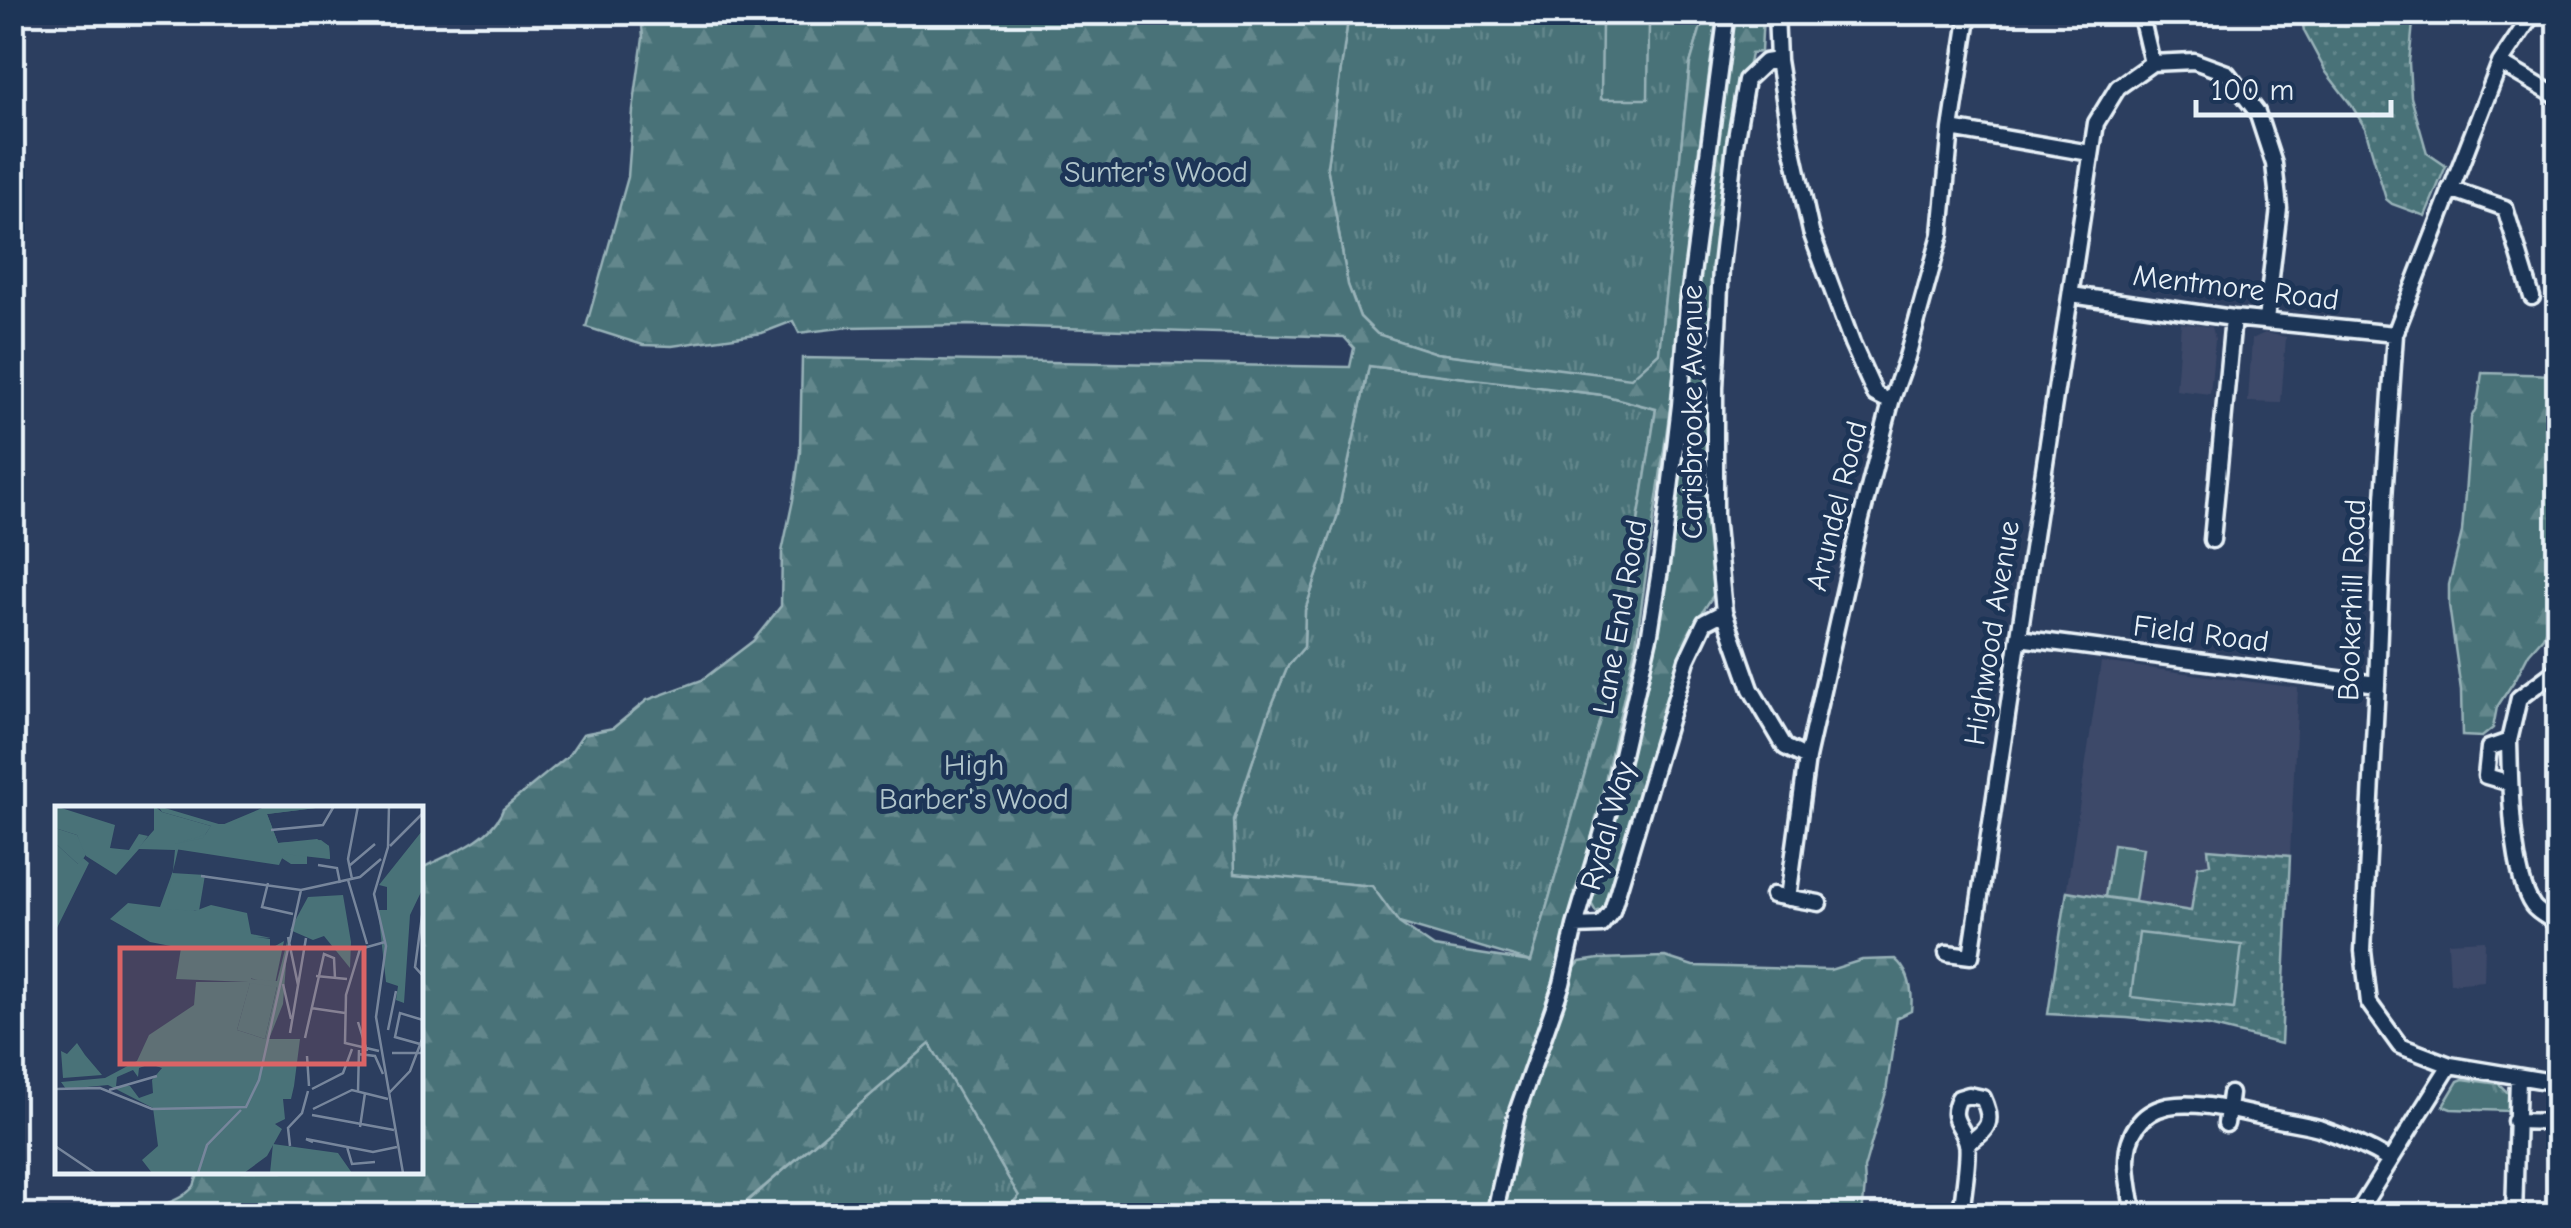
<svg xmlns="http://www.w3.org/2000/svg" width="2571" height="1228" font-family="'Comic Neue',sans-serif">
<defs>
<pattern id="grass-tufts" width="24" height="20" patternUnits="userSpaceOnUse" patternTransform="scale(2.5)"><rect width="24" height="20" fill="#497278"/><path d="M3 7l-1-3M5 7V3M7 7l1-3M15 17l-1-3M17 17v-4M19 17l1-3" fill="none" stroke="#63878c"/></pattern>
<pattern id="forest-firs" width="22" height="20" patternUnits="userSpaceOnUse" patternTransform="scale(2.5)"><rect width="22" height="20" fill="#497278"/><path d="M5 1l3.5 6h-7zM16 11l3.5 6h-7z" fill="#63878c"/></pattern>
<pattern id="park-dots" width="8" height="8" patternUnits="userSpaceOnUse" patternTransform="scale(2.5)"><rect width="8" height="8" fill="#497278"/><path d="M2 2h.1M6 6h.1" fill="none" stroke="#63878c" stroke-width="1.8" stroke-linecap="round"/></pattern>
</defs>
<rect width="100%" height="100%" fill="#2c3e5f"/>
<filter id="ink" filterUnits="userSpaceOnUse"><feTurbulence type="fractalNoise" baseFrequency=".01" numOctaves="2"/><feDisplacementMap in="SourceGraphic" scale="20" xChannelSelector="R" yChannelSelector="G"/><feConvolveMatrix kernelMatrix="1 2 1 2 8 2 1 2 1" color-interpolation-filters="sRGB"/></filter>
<g filter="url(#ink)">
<path fill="#3e4969" d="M2181 323 2212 327 2215 339 2210 394 2176 390Z
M2265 333 2286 337 2281 403 2248 402 2252 339Z
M2101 662 2298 688 2281 1044 2209 1026 2127 1018 2048 1014Z
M2485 940 2484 981 2450 984 2448 942Z"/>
<path fill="url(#grass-tufts)" stroke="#98b2b8" stroke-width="2.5" d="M1576 12 1579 17 1587 12 1705 13 1690 64 1659 353 1631 379 1436 353 1377 334 1360 317 1348 285 1327 166 1349 13Z
M1369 366 1603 395 1656 409 1615 667 1531 962 1399 923 1371 886 1235 874 1233 821 1269 712 1288 666 1304 647 1305 610 1337 517Z
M930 1043 1019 1196 1001 1215 731 1216Z
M2463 1079 2499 1084 2513 1098 2510 1111 2451 1109 2443 1106 2458 1081Z"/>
<path fill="url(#forest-firs)" stroke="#98b2b8" stroke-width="2.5" fill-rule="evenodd" d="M641 13H1349L1327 166 1348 285 1360 317 1377 334 1436 353 1631 378 1659 353 1690 64 1705 13H1717L1699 149 1669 415 1636 643 1599 807 1551 1001 1521 1075 1492 1184 1487 1215H1002L1019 1196 930 1044 731 1215 99 1216C125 1213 176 1209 194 1186 195 1184 198 1174 199 1171L420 1170V869C447 855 492 840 503 809L568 756 583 734 613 728 647 700 702 680 753 641 781 606 782 552 793 500 800 452 802 358 1350 367 1354 348 1344 337 968 325 849 327 799 333 793 321 762 333 672 346 643 345 586 327 628 177 633 111 643 38ZM1369 366 1603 395 1656 409 1615 667 1531 962 1434 947 1399 923 1372 886 1235 873 1233 820 1269 712 1288 666 1304 647 1305 610 1337 517Z
M1734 13H1763L1761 52 1751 53 1727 177 1716 591 1703 611 1677 680 1606 908 1596 912 1591 903 1629 765 1657 624 1699 235 1724 52Z
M2482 373 2558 375V600L2543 637 2529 653 2516 678 2497 707 2493 728 2482 737 2462 736 2461 690 2449 605V585L2462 532 2471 418 2477 406Z
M1665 957 1693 966 1830 970 1862 960 1895 959C1910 972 1913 992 1911 1011L1897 1018 1886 1092 1864 1169 1865 1185 1862 1215 1498 1216 1530 1087 1568 976 1580 962 1599 959Z"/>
<path fill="url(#park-dots)" stroke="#98b2b8" stroke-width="2.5" d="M2301 13H2414L2409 63 2411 97 2427 153 2446 166 2425 216 2392 204 2386 199 2365 128 2352 106 2326 72 2304 31Z
M2208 849 2290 856 2281 1044 2209 1026 2127 1018 2048 1014 2067 891 2191 911 2198 866 2210 864Z"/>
<path fill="#497278" stroke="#98b2b8" stroke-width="2.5" d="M1602 22H1649L1648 99H1601Z
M2113 844 2143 848 2135 901 2105 897Z
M2139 933 2242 945 2234 1009 2131 997Z"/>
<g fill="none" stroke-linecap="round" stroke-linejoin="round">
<g stroke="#e8f1f8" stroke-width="21">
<path id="minor" d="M1776 12 1778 60 1790 136 1811 232 1852 343 1875 394 1891 402
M2140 12 2152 63
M2534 12 2500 63 2395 334 2384 498 2377 684 2363 951 2369 1003 2400 1046 2450 1065 2558 1083
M1778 60 1765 62 1746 80 1735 144 1721 267 1715 388V515L1724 612 1751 689 1785 747 1807 758
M2500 63 2558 97
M1951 129 2090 153
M2450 189 2505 208 2532 297
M2071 295 2233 318 2395 334
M2212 540 2233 318
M2019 638 2377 684
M2509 741 2519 698 2558 669
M2510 783 2486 776 2489 748 2509 741C2510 780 2511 875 2533 906 2538 913 2551 919 2558 924
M1773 895 1819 903
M1788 898 1807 758 1855 543 1891 402 1907 357 1941 234 1951 129 1969 12
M1575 926 1601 925 1612 911 1687 660 1705 622 1724 612
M1947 953 1971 956 2096 123 2118 87 2152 63 2194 61 2227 73 2257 112 2274 164 2279 208 2266 320
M2515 1121 2558 1122
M2226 1124 2230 1094
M1494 1216 1517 1112 1562 984 1575 926 1609 811 1650 633 1662 557 1680 405 1688 305 1727 12
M1961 1216C1962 1199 1970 1156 1967 1143 1962 1123 1948 1121 1959 1098L1969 1095 1983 1098C1994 1122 1989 1129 1967 1144
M2134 1216C2130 1187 2119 1151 2137 1126 2144 1115 2156 1109 2168 1106 2202 1100 2241 1113 2274 1119 2289 1122 2305 1124 2319 1128 2344 1137 2367 1147 2389 1160
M2358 1216 2360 1209 2450 1065
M2514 1216 2518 1077"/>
</g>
<use href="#minor" stroke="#1d3557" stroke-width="14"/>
</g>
</g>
<g text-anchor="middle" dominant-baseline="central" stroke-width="10" stroke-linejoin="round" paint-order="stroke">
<g font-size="30" fill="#b0c5cb" stroke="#1d3557">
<text x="1156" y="172">Sunter's Wood</text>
<text x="974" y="765">High<tspan x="974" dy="34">Barber's Wood</tspan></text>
</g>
<g font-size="30" fill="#e8f1f8" stroke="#1d3557">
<text transform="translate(2236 288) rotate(7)">Mentmore Road</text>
<text transform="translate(1692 412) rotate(-90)">Carisbrooke Avenue</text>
<text transform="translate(1837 506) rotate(-76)">Arundel Road</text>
<text transform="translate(2352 600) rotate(-88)">Bookerhill Road</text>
<text transform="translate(1620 617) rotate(-80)">Lane End Road</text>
<text transform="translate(1992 633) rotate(-81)">Highwood Avenue</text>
<text transform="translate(2201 634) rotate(7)">Field Road</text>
<text transform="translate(1608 826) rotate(-74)">Rydal Way</text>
</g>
</g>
<g transform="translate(55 806)">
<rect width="368" height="368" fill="#2c3e5f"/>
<path d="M99 0 107 6 156 20 148 32 120 42H83L99 24ZM0 22 22 29 32 47 24 59 0 37ZM196 130 215 133V143L229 135 220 178 194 172ZM195 176 222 180 210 233 182 224ZM22 237 30 249 47 269 8 272 6 245 12 248Z" fill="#497278"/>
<path d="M0 0 60 19 55 42 74 44 84 28 93 30 84 42H120V38L152 28 156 20 107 6 103 0 167 19 212 0H277L212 8 223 37 266 34 274 40 275 53 252 49V58H236L222 49 124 40 118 65 120 44 84 43 61 69 31 50 22 29 0 22ZM367 25V84L355 109 349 197 341 194 343 180 331 176 323 104H332V81L324 79ZM0 37 23 58 28 52 34 57 0 126ZM118 65 116 89 140 105 156 99 192 107 196 128 216 132 196 131V173L222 175 233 132 228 198 214 233H245L239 280 236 293H228L230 313 220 318 227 323 212 350 189 367H97L87 354 103 340 98 302 53 279 11 283 6 276 50 272 82 255 94 229 139 199 141 176H193L121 173 126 142 95 136 55 113 73 97 105 101ZM195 177 222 181 210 233 182 224ZM95 258 107 262 97 274 98 287 84 292 75 280H61L62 271 78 264 83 271 84 262Z" fill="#497278" fill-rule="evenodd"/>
<path d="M212 0H277L212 8 223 37 262 33 274 40 275 53 229 48 224 59 120 43V38L148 32 157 18H179ZM288 89 296 136 295 162 269 130 258 134 235 124 253 91ZM218 338 283 347 297 367H215Z" fill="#497278"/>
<path d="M117 67 150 69 144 105 112 103Z" fill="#497278"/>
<path fill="none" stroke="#77869c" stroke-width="2.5" d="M334 0 333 41 319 88 331 140 321 211 348 367M216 24 268 19 279 0M335 40 368 7M263 59 282 62 285 77M294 60 320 38M146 70 246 84 305 71 326 53M297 73 293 53 303 0M293 74 312 138M213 77 207 101 238 108M368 103 360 161 368 170M233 131 243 179M261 170 292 173M228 178 236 213M256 202 290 207M303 216 312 245M333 224 341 185M235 227 251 132M250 232 269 148 279 152 280 172M365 238 340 231 345 207 368 214M324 245 290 237 291 189 305 143 330 136M337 247H368M303 248 320 250 328 268M252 250 254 280M0 283 45 282 97 303 191 301 204 274 246 84M257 283 288 267 297 243M54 284 102 270M303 285 304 244M334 287 355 265 368 231M258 303 297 284 333 293M257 309 339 324M305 321 310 287M258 336 251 333 318 346 342 341M0 340 40 367M235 340 233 322 247 307 253 285M292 341 297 358 320 356M143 367 152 339 186 304"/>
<path fill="#db6466" fill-opacity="0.15" stroke="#db6466" stroke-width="5" d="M65 142H309V258H65Z"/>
<rect width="368" height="368" fill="none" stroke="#e8f1f8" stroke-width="5"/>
</g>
<rect width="2571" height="1228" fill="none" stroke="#1d3557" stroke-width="50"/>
<rect x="25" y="25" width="2521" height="1178" fill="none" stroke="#e8f1f8" stroke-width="4" filter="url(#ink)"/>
<path d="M2196 100v15h195v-15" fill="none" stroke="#e8f1f8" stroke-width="5"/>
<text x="2211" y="100" font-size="30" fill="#e8f1f8" stroke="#1d3557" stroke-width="8" paint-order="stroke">100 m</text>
</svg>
